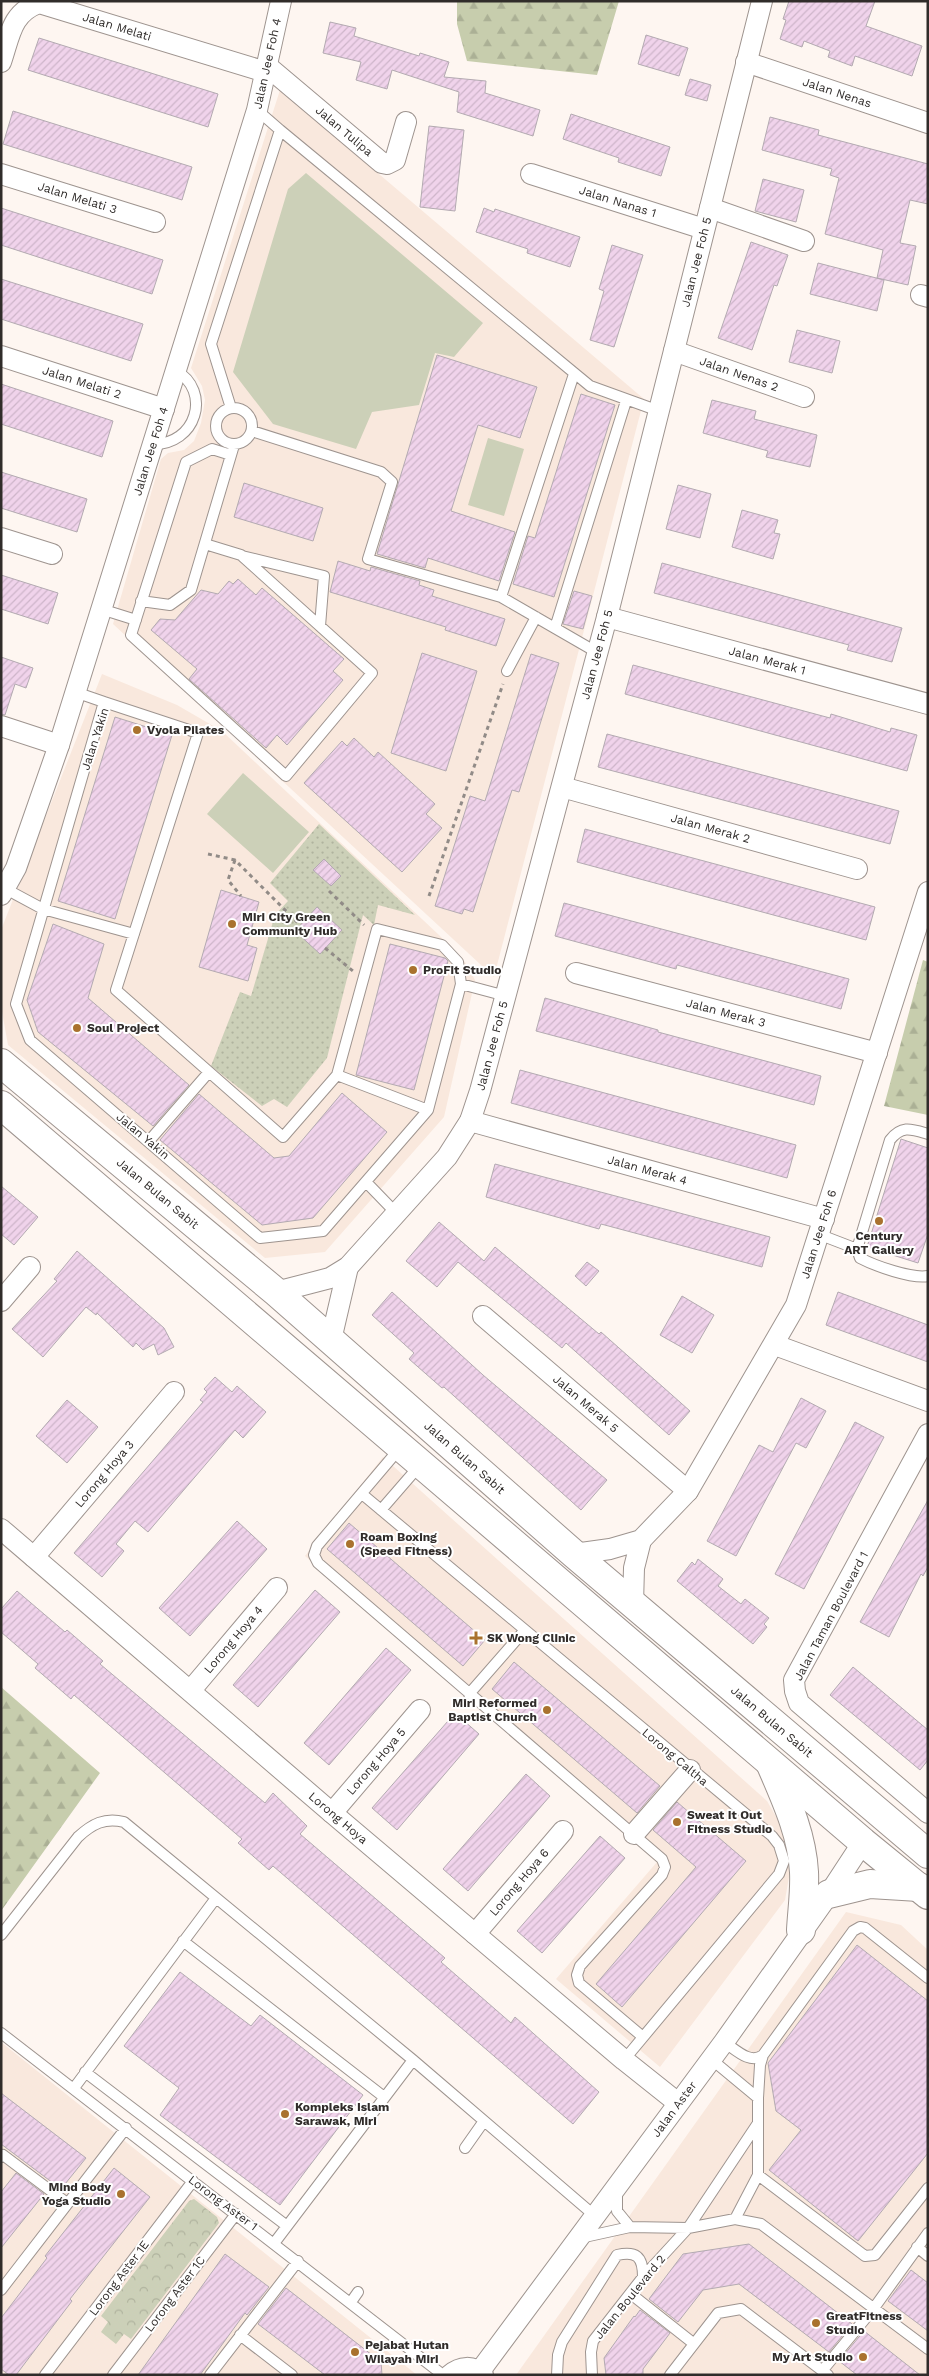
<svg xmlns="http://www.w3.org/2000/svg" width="929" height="2376" font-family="'Work Sans',sans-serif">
<defs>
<pattern id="grass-dots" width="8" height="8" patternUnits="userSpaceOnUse" patternTransform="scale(1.25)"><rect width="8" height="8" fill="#ccd0b8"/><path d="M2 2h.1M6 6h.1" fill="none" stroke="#b0b39e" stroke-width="1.8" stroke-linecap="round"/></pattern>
<pattern id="forest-firs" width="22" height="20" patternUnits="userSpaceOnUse" patternTransform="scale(1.25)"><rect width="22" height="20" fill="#c7cdad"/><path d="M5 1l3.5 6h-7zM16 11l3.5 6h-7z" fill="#abb095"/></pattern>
<pattern id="park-crowns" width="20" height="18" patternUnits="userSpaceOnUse" patternTransform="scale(1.25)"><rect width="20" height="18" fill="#ccd0b8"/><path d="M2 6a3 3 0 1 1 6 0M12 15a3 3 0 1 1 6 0" fill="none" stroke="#b0b39e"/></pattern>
<pattern id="building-hatch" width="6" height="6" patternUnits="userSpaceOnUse" patternTransform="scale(1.25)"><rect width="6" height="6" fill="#f0d3eb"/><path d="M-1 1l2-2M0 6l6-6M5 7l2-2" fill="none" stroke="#ceb5ca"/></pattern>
</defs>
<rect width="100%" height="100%" fill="#fef6f1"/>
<path fill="#f9e8dd" d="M280 90 644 399 494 977 113 624 161 459 168 453 184 450 194 441 201 423 205 400 202 386 191 368Z
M102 674 177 705 222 731 439 935 465 962 475 980 444 1117 325 1252 265 1258 8 1045 1 1006V930Z
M383 1457 767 1801 794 1848 785 1900 660 2067 556 1979 657 1862 305 1556Z
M846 1912 901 1925 928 1950V2375H516Z
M1 2042 417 2375H1Z"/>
<path fill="url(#grass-dots)" d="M319 824 415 915 378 905 374 925 363 915 327 1058 287 1107 274 1099 262 1106 211 1066 240 992 251 996 275 915 288 901 270 883Z"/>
<path fill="url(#forest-firs)" d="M457 1H619L597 75 467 61 457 24Z
M923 960 928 962V1115L884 1106Z
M1 1687 100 1773 1 1911Z"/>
<path fill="url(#park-crowns)" d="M194 2199 217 2217 219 2223 131 2339 124 2334 116 2344 101 2332 108 2322 101 2316 189 2201Z"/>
<path fill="#ccd0b8" d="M306 173 483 323 454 357 435 353 419 405 372 412 356 449 273 424 233 372 288 189Z
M488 438 524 449 504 516 468 505Z
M243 773 309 832 273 873 207 814Z"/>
<path fill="url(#building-hatch)" stroke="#b3aab1" d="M789 1H875L866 26 922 46 912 76 855 56 852 66 828 57 830 51 804 41 802 47 780 39 786 20 783 19Z
M330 22 356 28 354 36 419 56 420 53 449 62 444 77 486 81 485 93 540 110 533 136 457 112 459 92 392 70 387 89 356 80 361 62 323 53Z
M646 35 688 48 679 76 638 64Z
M39 38 218 94 208 127 28 70Z
M690 79 711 85 707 101 685 95Z
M13 111 192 167 182 200 3 144Z
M571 114 670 147 661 176 618 162 619 158 563 139Z
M770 117 819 130 818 135 928 164V204L910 200 900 243 916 246 908 285 877 278 883 250 825 234 839 178 830 175 832 169 762 150Z
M429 126 464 130 455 211 420 207Z
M763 179 804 190 796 222 755 211Z
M1 208 163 260 152 294 1 245Z
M484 208 494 212 495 209 580 237 570 267 527 253 528 249 476 232Z
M751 242 788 255 777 286 774 285 752 350 718 338Z
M612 245 643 255 614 347 590 340 604 291 599 289Z
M818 263 884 280 877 311 810 294Z
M1 279 143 324 131 361 1 319Z
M797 330 840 341 832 373 789 362Z
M437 355 537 387 520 438 478 425 451 511 515 532 499 581 428 558 425 568 377 554Z
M1 384 113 421 102 457 1 424Z
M581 394 615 405 554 597 513 584 528 536 535 538Z
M712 400 756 411 754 419 817 435 810 467 766 457 768 451 703 433Z
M1 472 87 499 77 532 1 508Z
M244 483 323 508 313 541 234 517Z
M678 485 711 494 700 538 666 529Z
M742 510 778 520 774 533 780 534 773 559 732 547Z
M338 561 370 571 371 567 420 581 419 585 434 590 432 596 505 619 496 646 445 630 446 627 330 592Z
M662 563 902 628 892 662 847 650 849 645 654 593Z
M1 575 58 593 48 624 1 609Z
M238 579 256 595 262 588 344 659 333 671 343 680 287 745 277 735 266 748 189 679 197 669 151 630 160 619 175 620 201 590 218 594 229 581 233 584Z
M574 591 592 596 583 629 563 624Z
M422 653 477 671 446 771 391 753Z
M531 654 559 663 519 792 512 790 473 912 464 909 462 914 435 906 470 796 485 801Z
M1 657 33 668 26 688 15 684 5 715 1 714Z
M633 665 830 718 831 714 890 732 891 728 917 735 907 771 625 694Z
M115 717 172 735 115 919 58 901Z
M607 734 899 811 890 844 598 767Z
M354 738 374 757 378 752 435 804 426 814 442 828 402 872 304 783 342 741 347 746Z
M585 829 875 907 866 940 577 862Z
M324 859 341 876 331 886 313 870Z
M221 890 259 902 247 945 257 948 248 981 199 967Z
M564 903 849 979 841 1009 677 965 676 969 555 936Z
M317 907 342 930 320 954 295 931Z
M53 924 104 944 88 998 189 1085 153 1126 38 1032 27 1000Z
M390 944 445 958 448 961 414 1090 356 1075Z
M545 998 658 1030V1032L821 1076 814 1105 536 1031Z
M520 1070 796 1145 787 1178 511 1103Z
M342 1093 387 1132 313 1218 262 1225 160 1140 199 1094 274 1158 289 1156Z
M901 1139 928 1148V1234L918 1263 867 1247Z
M495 1164 770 1237 762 1267 601 1224 599 1229 486 1197Z
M1 1186 38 1217 14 1245 1 1234Z
M439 1222 484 1261 495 1247 599 1334 601 1332 690 1411 669 1435 566 1343 562 1348 458 1262 437 1287 406 1261Z
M77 1251 164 1328 174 1347 158 1355 154 1344 143 1350 136 1343 133 1347 97 1313 96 1315 86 1307 43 1357 12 1329 57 1281 54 1279Z
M587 1262 599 1271 586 1286 575 1276Z
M392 1292 483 1375 607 1480 581 1510 444 1387 442 1388 409 1359 414 1353 372 1315Z
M838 1292 928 1325V1362L826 1325Z
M682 1296 714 1315 692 1353 660 1335Z
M215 1377 232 1392 237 1386 266 1412 243 1438 235 1430 148 1532 135 1521 116 1544 124 1551 102 1577 74 1553 203 1402 200 1400 207 1392 204 1389Z
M801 1398 826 1411 806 1448 796 1443 736 1556 707 1541 759 1445 773 1452Z
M67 1400 98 1427 67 1463 36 1436Z
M855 1422 884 1437 804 1589 775 1574Z
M928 1500V1567L923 1576 921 1574 889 1637 860 1622Z
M237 1521 267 1549 190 1636 159 1608Z
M349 1523 485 1640 463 1666 327 1549Z
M698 1559 723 1579 718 1586 741 1604 745 1599 769 1618 764 1624 767 1627 753 1644 677 1581 692 1562 695 1565Z
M315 1590 340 1612 258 1707 233 1685Z
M17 1591 65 1632 67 1630 103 1661 100 1664 265 1803 273 1793 307 1826 300 1834 445 1958 441 1962 511 2023 515 2017 599 2092 573 2124 273 1866 269 1870 238 1843 242 1839 74 1695 71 1699 35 1668 38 1664 1 1632V1609Z
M386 1648 411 1670 329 1765 304 1743Z
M514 1662 660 1786 637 1813 492 1689Z
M853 1667 928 1730V1760L920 1770 830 1695Z
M455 1713 479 1734 397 1830 372 1808Z
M526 1774 550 1796 468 1891 443 1869Z
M677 1802 746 1861 622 2007 596 1984 696 1867 653 1830Z
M600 1836 625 1858 542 1953 517 1931Z
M857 1945 928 2001V2153L858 2241 769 2170 801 2130 776 2111 768 2063Z
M180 1972 251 2026 260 2015 363 2095 280 2205 160 2115 179 2088 124 2046Z
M1 2093 86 2158 61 2189 1 2144Z
M114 2168 150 2197 70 2299 72 2301 16 2375H9L1 2369V2318L47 2258 45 2256Z
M16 2173 44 2194 1 2248V2192Z
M749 2244 852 2324 829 2352 739 2284 703 2290 678 2322 649 2299 683 2254Z
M225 2254 269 2287 247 2315 245 2313 200 2375H138Z
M911 2270 928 2283V2331L888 2301Z
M286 2288 381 2362 382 2375H325L258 2324Z
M640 2310 670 2333 643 2369V2375H606L604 2358 634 2316 635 2317Z
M864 2331 920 2375H857L839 2361Z"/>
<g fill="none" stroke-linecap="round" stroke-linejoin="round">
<g stroke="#9e948f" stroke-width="12">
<path id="lane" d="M280 130 590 386 659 411
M216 426a18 18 0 1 1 36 0a18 18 0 1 1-36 0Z
M231 408 211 344 280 130 257 110
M252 431 381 472 392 482 368 559 501 597 598 653
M152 444C196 446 213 391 175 370
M205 544 241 555 372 673 286 776 131 635 186 462 212 449 231 455
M242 556 324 576 320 626
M501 597 574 374
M141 601 170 605 191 590 234 445
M101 609 136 620
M555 628 626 401
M507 671 536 617
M75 692 104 702
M104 702 198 733 116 990 283 1137 337 1075 377 929 442 945 458 962 461 984 428 1110 323 1231 260 1238 30 1040 16 1004Z
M2 887 43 909 134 934
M461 984 506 996
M337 1075 428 1110
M928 1134C911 1129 902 1125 890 1140L857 1249 860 1258C875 1266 912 1279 928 1276
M149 1141 209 1072
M366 1182 396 1213
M818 1234 857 1249
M400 1448 317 1546 314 1555 318 1563 662 1859 665 1867 662 1875 580 1966 577 1975 579 1983 643 2037
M362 1494 772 1836 779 1845 784 1861 779 1874 624 2060
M381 1510 420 1465
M469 1694 524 1631
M1 1935 78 1837C92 1824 105 1817 124 1822L413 2060 595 2216
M183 1941 384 2097
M1 2033 443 2375
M724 2042C735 2049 750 2065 763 2055L853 1931 860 1927 865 1928 928 1978
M711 2059 758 2098
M85 2072 287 2226
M74 2088 216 1898
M465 2148 484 2121
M1 2157 3 2155 67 2203
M758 2175 865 2256 875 2255 928 2188
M617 2191V2211L630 2227
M735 2219 758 2175V2098L760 2065 763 2055
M580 2238 630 2227 688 2228 735 2219 761 2224 928 2349
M275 2242 413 2060
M917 2247 928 2256
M1 2290 126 2128
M631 2294 693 2343
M351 2302 358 2292
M240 2335 292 2375
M822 2371 874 2308 928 2233
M45 2375 193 2181
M113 2375 236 2214
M210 2375 298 2261
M557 2375 558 2355 562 2342 617 2255C636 2251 643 2256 643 2277
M592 2375 591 2352 593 2341 643 2277 688 2228 758 2123
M670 2375 718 2313 741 2309 828 2375"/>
</g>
<g stroke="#9e948f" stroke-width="22">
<g id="street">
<path id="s1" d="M1 62C10 36 11 13 39 3L266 72"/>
<path id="s2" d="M746 62 928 123"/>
<path id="s3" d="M267 66 382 163 387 164 395 160 406 122"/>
<path id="s4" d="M1 174 155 222"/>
<path id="s5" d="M531 174 704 229"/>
<path d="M710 208 804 241"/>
<path d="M921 295 928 297"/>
<path id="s6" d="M674 351 804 397"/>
<path id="s7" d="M1 356 164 409"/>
<path d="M1 538 52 554"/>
<path id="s8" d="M607 617 928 704"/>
<path d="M1 726 59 745"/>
<path id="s9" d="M562 787 857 869"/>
<path id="s10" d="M1 895 16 868 59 745 257 110 281 1"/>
<path id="s11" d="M576 973 877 1053"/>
<path id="s12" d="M470 1121 824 1219"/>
<path id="s13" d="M276 1292 330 1278 348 1267 447 1157 470 1121 480 1091 607 617 762 1"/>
<path d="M1 1301 30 1267"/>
<path id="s14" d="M483 1316 688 1491"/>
<path d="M331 1340 348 1267"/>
<path d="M775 1345 928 1401"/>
<path d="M928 1434 794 1680 795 1691 799 1703 928 1813"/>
<path id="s15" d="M1 1529 332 1813 624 2060 678 2103"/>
<path id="s16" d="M574 1554 610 1549 641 1540 688 1491 796 1305 928 892"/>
<path id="s17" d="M34 1557 174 1392"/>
<path d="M633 1604 634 1568 641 1540"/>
<path id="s18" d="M191 1690 277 1588"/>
<path id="s19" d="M332 1813 420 1710"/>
<path d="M634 1834 690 1770"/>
<path id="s20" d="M475 1934 563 1831"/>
<path id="s21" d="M480 2371 724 2042 829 1894 863 1842"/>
<path d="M450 2375C460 2366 473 2365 483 2375"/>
</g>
</g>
<g stroke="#9e948f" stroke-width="30">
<g id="secondary">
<path id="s22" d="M1 1063 276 1292 574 1554 928 1854"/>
<path d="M1 1105 863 1842 928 1895"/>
<path d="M771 1765C786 1800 802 1834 804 1872 805 1891 802 1911 801 1930"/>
<path d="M829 1894 870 1884 919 1887"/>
</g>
</g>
<path stroke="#918b87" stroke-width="3" stroke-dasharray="4 4" stroke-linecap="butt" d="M208 854 235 860 300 925
M235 860 228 880 241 896
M329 891 364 925
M429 896 503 684
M325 948 353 971"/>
<use href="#lane" stroke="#fff" stroke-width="10"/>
<use href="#street" stroke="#fff" stroke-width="20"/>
<use href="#secondary" stroke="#fff" stroke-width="28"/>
</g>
<g fill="#a9722e" stroke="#fff" stroke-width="2">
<circle cx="137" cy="730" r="5"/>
<circle cx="232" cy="924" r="5"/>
<circle cx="413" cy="970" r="5"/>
<circle cx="77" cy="1028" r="5"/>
<circle cx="879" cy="1221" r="5"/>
<circle cx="350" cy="1544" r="5"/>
<path d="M473.5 1630.5h5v5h5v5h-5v5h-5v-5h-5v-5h5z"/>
<circle cx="547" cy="1710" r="5"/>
<circle cx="677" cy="1822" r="5"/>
<circle cx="285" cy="2114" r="5"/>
<circle cx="121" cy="2194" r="5"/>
<circle cx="816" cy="2323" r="5"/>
<circle cx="355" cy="2352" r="5"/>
<circle cx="863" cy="2357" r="5"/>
</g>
<g text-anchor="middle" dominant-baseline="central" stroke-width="4" stroke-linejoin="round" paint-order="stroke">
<g font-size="12" fill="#302c2a" stroke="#fff">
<text stroke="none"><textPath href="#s1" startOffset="155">Jalan Melati</textPath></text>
<text stroke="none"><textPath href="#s10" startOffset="874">Jalan Jee Foh 4</textPath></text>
<text stroke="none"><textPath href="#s2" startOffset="96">Jalan Nenas</textPath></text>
<text stroke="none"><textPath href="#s3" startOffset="101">Jalan Tulipa</textPath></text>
<text stroke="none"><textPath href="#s4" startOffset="80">Jalan Melati 3</textPath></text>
<text stroke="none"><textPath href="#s5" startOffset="91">Jalan Nanas 1</textPath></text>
<text stroke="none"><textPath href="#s13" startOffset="1156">Jalan Jee Foh 5</textPath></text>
<text stroke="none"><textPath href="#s6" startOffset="69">Jalan Nenas 2</textPath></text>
<text stroke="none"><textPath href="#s7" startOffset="85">Jalan Melati 2</textPath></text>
<text stroke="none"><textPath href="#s10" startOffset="469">Jalan Jee Foh 4</textPath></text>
<text stroke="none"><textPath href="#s13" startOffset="751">Jalan Jee Foh 5</textPath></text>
<text stroke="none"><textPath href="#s8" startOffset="166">Jalan Merak 1</textPath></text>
<text transform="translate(95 739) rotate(-72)">Jalan Yakin</text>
<text stroke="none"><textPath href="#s9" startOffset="154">Jalan Merak 2</textPath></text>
<text stroke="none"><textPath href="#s11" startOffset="155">Jalan Merak 3</textPath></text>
<text stroke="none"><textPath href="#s13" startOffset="346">Jalan Jee Foh 5</textPath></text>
<text transform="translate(143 1136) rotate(40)">Jalan Yakin</text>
<text stroke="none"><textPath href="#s12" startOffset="184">Jalan Merak 4</textPath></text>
<text stroke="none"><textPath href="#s22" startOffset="204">Jalan Bulan Sabit</textPath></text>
<text stroke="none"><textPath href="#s16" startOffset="426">Jalan Jee Foh 6</textPath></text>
<text stroke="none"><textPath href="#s14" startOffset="135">Jalan Merak 5</textPath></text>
<text stroke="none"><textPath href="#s22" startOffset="609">Jalan Bulan Sabit</textPath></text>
<text stroke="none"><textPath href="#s17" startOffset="109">Lorong Hoya 3</textPath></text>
<text transform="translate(831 1616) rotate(-62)">Jalan Taman Boulevard 1</text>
<text stroke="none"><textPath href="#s18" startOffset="66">Lorong Hoya 4</textPath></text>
<text stroke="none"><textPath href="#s22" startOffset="1014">Jalan Bulan Sabit</textPath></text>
<text transform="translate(675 1757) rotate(40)">Lorong Caltha</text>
<text stroke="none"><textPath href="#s19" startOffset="68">Lorong Hoya 5</textPath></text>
<text stroke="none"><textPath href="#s15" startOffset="444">Lorong Hoya</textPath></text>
<text stroke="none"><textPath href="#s20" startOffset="68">Lorong Hoya 6</textPath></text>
<text stroke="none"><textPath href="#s21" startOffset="326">Jalan Aster</textPath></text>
<text transform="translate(223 2203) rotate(37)">Lorong Aster 1</text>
<text transform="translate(119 2278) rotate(-53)">Lorong Aster 1E</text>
<text transform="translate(175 2294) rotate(-53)">Lorong Aster 1C</text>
<text transform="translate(630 2297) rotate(-51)">Jalan Boulevard 2</text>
</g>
<g font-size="12" font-weight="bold" fill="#302c2a" stroke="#fff" text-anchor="start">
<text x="147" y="730">Vyola Pilates</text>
<text x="242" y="917">Miri City Green<tspan x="242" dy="14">Community Hub</tspan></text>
<text x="423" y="970">ProFit Studio</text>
<text x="87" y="1028">Soul Project</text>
<text x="879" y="1236" text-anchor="middle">Century<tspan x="879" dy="14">ART Gallery</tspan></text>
<text x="360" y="1537">Roam Boxing<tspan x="360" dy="14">(Speed Fitness)</tspan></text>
<text x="487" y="1638">SK Wong Clinic</text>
<text x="537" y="1703" text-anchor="end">Miri Reformed<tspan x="537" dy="14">Baptist Church</tspan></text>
<text x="687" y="1815">Sweat It Out<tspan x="687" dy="14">Fitness Studio</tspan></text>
<text x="295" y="2107">Kompleks Islam<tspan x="295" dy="14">Sarawak, Miri</tspan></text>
<text x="111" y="2187" text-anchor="end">Mind Body<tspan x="111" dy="14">Yoga Studio</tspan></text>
<text x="826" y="2316">GreatFitness<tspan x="826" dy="14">Studio</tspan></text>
<text x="365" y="2345">Pejabat Hutan<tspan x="365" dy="14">Wilayah Miri</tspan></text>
<text x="853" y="2357" text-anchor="end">My Art Studio</text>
</g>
</g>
<rect width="929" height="2376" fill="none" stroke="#302c2a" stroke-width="5"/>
</svg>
